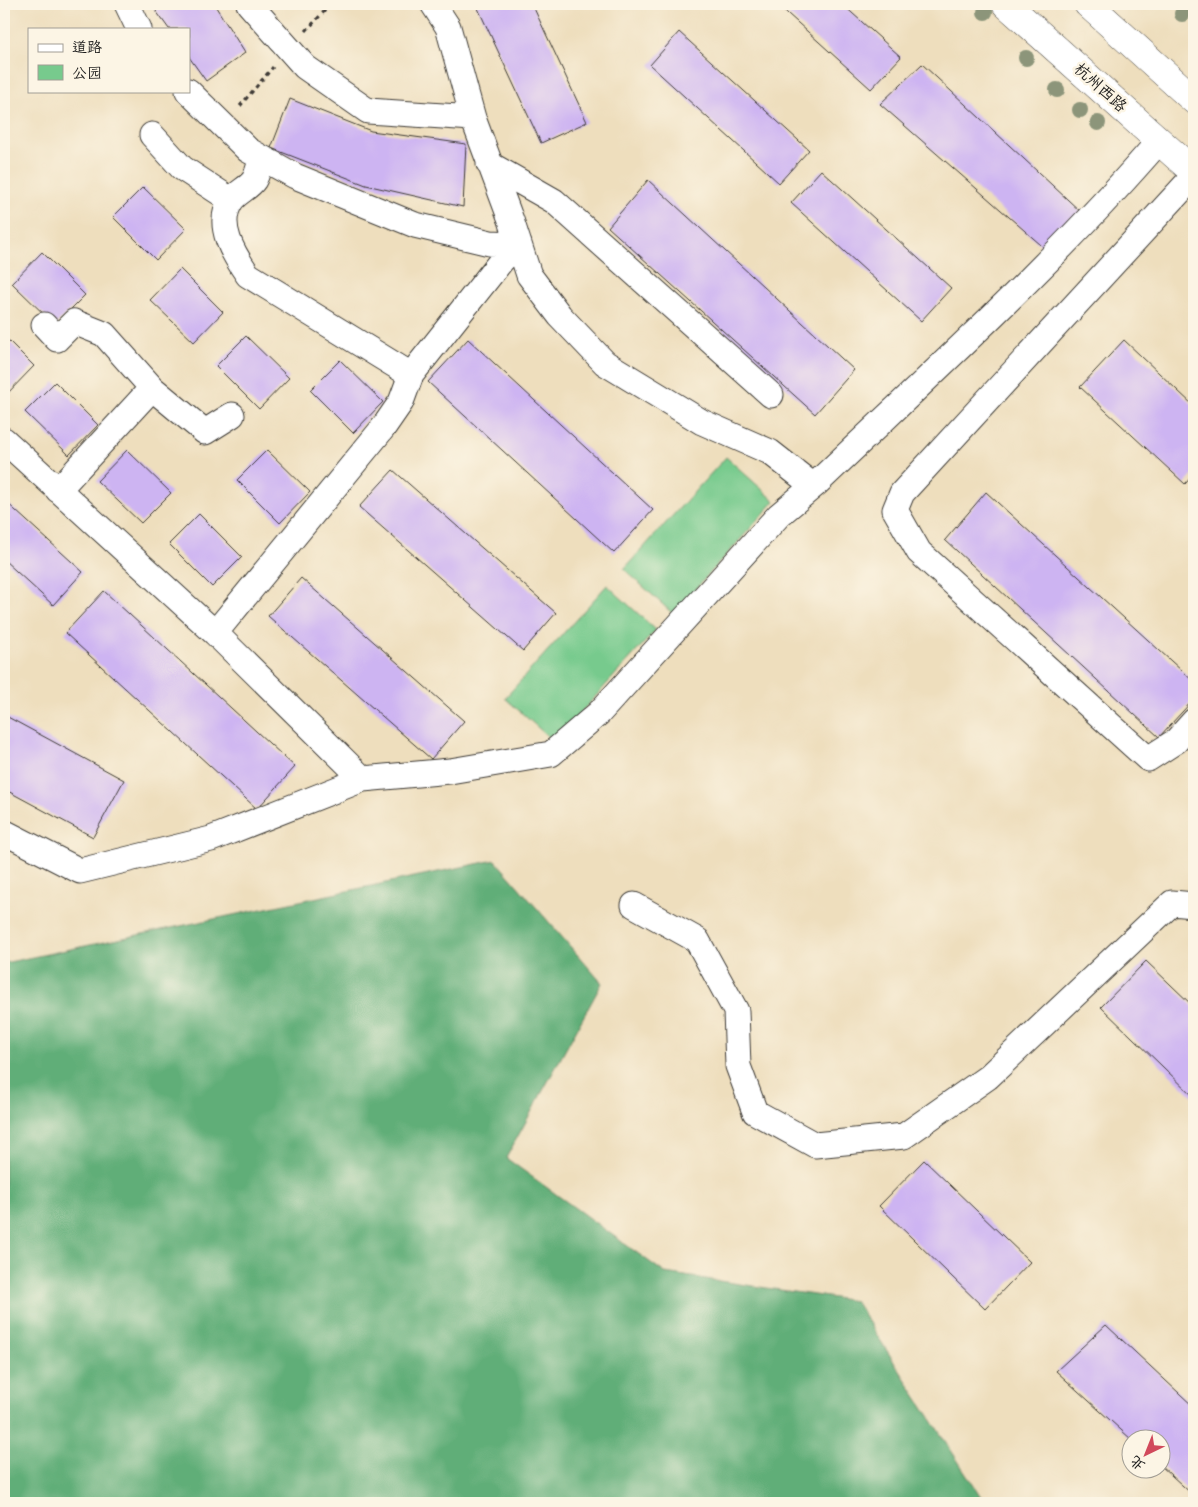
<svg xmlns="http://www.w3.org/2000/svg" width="1198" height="1507" font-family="Mynerve,'LXGW WenKai TC',sans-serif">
<rect width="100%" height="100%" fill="#fcf5e5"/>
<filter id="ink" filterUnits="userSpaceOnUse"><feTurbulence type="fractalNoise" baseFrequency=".02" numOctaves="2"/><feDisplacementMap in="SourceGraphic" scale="10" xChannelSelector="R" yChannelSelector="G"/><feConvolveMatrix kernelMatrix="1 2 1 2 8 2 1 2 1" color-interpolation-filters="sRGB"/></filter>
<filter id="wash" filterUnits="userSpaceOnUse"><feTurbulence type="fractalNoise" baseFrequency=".0096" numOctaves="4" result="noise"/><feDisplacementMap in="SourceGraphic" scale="20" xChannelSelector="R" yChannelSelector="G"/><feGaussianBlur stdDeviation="1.12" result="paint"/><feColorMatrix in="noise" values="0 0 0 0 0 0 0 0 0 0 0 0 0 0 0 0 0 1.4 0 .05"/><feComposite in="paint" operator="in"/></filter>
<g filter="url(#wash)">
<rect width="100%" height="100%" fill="#eedebd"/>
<path fill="#77ca8d" stroke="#4a7354" d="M726 457 775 501 673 614 624 569Z
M607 585 656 630 554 742 505 698Z"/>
<path fill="#61ae78" stroke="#3e654a" d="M495 860 602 983 506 1158 665 1273 855 1301 985 1503H4V963Z"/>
<g id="blocks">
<path fill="#cdb4f2" d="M151 4H214L245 53 206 81 189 57V29H169Z
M476 4H532L587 122 541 143Z
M777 4H842L901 57 871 89Z
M679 32 809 150 779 183 650 65Z
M922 64 1082 213 1049 252 880 104Z
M290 99 371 131 466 144 463 207 366 185 271 148Z
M821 170 951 288 921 321 791 203Z
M648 180 854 370 815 414 608 227Z
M143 187 186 229 156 260 113 217Z
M42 252 85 295 55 325 12 283Z
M180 269 223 312 194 342 150 300Z
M4 336 34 366 4 397Z
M246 336 289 378 259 409 216 366Z
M468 339 653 510 614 553 428 382Z
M1124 340 1194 406V474L1185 484 1080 387Z
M340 360 383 402 353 433 310 390Z
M55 382 98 425 69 455 25 412Z
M127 450 171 493 141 523 97 481Z
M267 450 310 492 280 523 237 480Z
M393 470 556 613 523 651 359 507Z
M986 492 1194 682V699L1159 737 945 540Z
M4 500 83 572 53 605 4 560Z
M199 514 242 557 212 587 169 544Z
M301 578 464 721 431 759 268 616Z
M104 591 295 767 257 809 65 633Z
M4 715 124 780 93 837 4 789Z
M1146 961 1194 1007V1097L1101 1007Z
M924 1160 1030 1262 985 1309 879 1206Z
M1106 1325 1194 1407V1496L1160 1465V1440H1132L1056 1371Z"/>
</g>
</g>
<g filter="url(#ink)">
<use href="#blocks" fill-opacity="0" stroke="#3c3934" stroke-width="1"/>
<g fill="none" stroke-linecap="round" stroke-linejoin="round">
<g stroke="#3c3934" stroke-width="27">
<path id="street" d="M127 4 139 29
M249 4 305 67 368 111 473 118
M433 4 448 27 473 118 511 220 529 275 560 316 605 363 702 422 770 452 807 481 816 484C933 372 1053 264 1159 141
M188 91 248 150 295 176 415 225 490 243 519 244 502 260 411 375 401 402 383 428 215 633
M152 135 182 168 231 200
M262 158C259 165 258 173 254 180 249 188 237 192 231 201 215 225 234 255 248 275L411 375
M489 164 554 201 771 395
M1194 176 902 493 895 510 919 552 1148 759 1176 741 1194 721
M44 325 57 339 74 322 104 334 152 388
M4 440 215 633 363 779
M58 490 152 388 205 432 232 415
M4 832 80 871 211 839 363 779 450 771 551 754 599 713 779 515 816 484
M634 905 697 940 736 1011 738 1066 755 1112 815 1145 904 1136 988 1077 1172 903 1194 905"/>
</g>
<g stroke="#3c3934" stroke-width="29">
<path id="primary" d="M1006 4 1194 172
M1088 4 1194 100"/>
</g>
<path stroke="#3c3934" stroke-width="3" stroke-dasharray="4 4" stroke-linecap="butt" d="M306 31 331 4
M240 106 273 67"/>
<use href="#street" stroke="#fff" stroke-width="25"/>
<use href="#primary" stroke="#fff" stroke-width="28"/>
</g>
<g fill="#8c957a">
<circle cx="985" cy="12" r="8"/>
<circle cx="1182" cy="14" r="8"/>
<circle cx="1026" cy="58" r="8"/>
<circle cx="1057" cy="90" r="8"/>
<circle cx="1080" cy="110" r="8"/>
<circle cx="1098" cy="123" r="8"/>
</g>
</g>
<g text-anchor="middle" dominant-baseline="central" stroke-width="5" stroke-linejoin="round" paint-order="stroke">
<g font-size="16" fill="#1c1c1c" stroke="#fcf5e5">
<text transform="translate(1100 88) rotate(42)">杭州西路</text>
</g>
</g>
<rect width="1198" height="1507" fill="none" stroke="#fcf5e5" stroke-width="20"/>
<rect x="28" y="28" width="162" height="65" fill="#fcf5e5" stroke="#a29e95"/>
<rect x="38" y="44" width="25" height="8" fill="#ffffff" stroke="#a29e95"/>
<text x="72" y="52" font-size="15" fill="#1c1c1c">道路</text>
<rect x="38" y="65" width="25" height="15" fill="#77ca8d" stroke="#a29e95"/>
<text x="72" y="78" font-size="15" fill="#1c1c1c">公园</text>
<g transform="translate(1146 1454) rotate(223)"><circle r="24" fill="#fcf5e5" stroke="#a29e95"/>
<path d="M0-4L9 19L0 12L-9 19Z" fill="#d1495b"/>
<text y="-8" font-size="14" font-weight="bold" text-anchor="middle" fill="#1c1c1c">北</text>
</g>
</svg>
